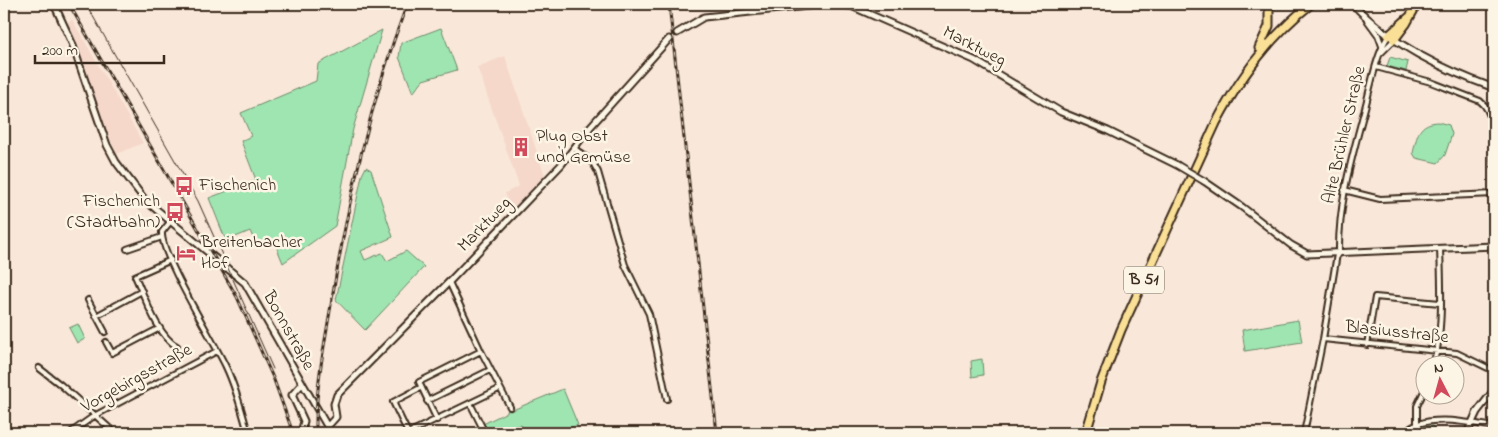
<svg xmlns="http://www.w3.org/2000/svg" width="1498" height="437" font-family="'Indie Flower',sans-serif">
<rect width="100%" height="100%" fill="#f9e8d9"/>
<filter id="ink" filterUnits="userSpaceOnUse"><feTurbulence type="fractalNoise" baseFrequency=".02" numOctaves="2"/><feDisplacementMap in="SourceGraphic" scale="10" xChannelSelector="R" yChannelSelector="G"/><feConvolveMatrix kernelMatrix="1 2 1 2 8 2 1 2 1" color-interpolation-filters="sRGB"/></filter>
<g filter="url(#ink)">
<path fill="#f5d8ca" d="M72 19 143 143 117 154 100 118 68 23Z
M505 56 545 176 511 211 505 193 519 186 477 67Z
M1435 429H1461L1463 433H1428Z"/>
<path fill="#9fe5b1" stroke="#6d8868" d="M441 28 457 70 423 80 413 93 399 57 401 43Z
M382 30 353 129 335 226 283 263 274 241 257 247 250 231 226 241 209 198 256 180 241 141 251 136 241 113 316 81 318 64Z
M1390 57 1408 62 1406 71 1387 66Z
M1438 122 1449 125 1452 134 1445 155 1438 163 1416 158 1413 153C1417 136 1418 123 1438 122Z
M366 167 371 170 393 237 361 251 365 260 382 253 387 261 406 251 424 267 365 330 336 300 362 175Z
M1298 320 1302 342 1245 351 1242 330Z
M78 324 85 339 77 343 69 328Z
M982 359 983 375 972 377 971 361Z
M563 389 578 425 565 431 566 433H525L521 424 503 433H488L483 424 507 412 508 409 510 411Z
M1432 426 1435 429 1428 433H1410L1417 428Z"/>
<g fill="none" stroke-linecap="round" stroke-linejoin="round">
<g stroke="#3b2a1e" stroke-width="8">
<path id="street" d="M1367 20 1378 35 1382 46
M1380 54 1394 40
M1376 67 1431 82 1480 101C1497 114 1493 145 1494 165
M574 148 593 163 598 172 625 265 649 314 667 399
M1344 190 1380 199 1494 194
M170 222 162 232C160 255 214 341 226 367 236 388 242 411 248 433
M127 249 162 237
M1339 254C1338 202 1353 154 1366 104 1372 81 1376 56 1388 36
M171 260 135 276C144 295 158 337 177 346
M449 282 481 351 510 407
M88 300 105 332
M96 316 142 291
M1323 339 1457 353 1494 371
M106 342 112 353 160 328
M1367 345 1375 297 1440 303
M1433 364C1444 333 1441 282 1440 248
M39 368 61 385 115 433
M420 388 393 402 408 433 499 389
M427 401 490 370
M470 403 485 433
M437 420 419 382 481 351
M1417 424V406L1426 387
M70 433 94 416 217 351
M1304 433 1323 339 1337 254
M1405 433C1422 412 1471 423 1494 427"/>
</g>
<g stroke="#3b2a1e" stroke-width="9">
<path id="secondary" d="M54 4 72 43 107 145 116 162 145 200 245 283 331 433
M1353 4C1391 45 1442 69 1494 88
M677 33 704 17 827 4 851 6 974 60 1061 112 1108 131 1177 165
M1204 181 1242 207 1291 245 1307 254 1494 246
M327 427 336 417 334 404 337 395 449 282 561 165 591 126 669 39
M301 433 304 421 292 395 302 384
M1467 433 1477 412 1494 390"/>
</g>
<g stroke="#3b2a1e" stroke-width="11">
<path id="highway" d="M1388 36 1408 18
M1394 40 1406 24 1417 4
M1259 48 1269 26V4
M1086 433 1101 382 1121 330 1216 123C1240 77 1270 36 1311 4"/>
</g>
<use href="#street" stroke="#fcf5e5" stroke-width="4"/>
<use href="#secondary" stroke="#fcf5e5" stroke-width="5"/>
<use href="#highway" stroke="#fadf96" stroke-width="7"/>
<path stroke="#3b2a1e" stroke-width="1" d="M86 4 198 201 273 369"/>
<g stroke="#3b2a1e" stroke-width="3">
<path id="rail" d="M69 4 237 297 274 380 293 433
M669 4 717 433
M316 433C315 390 324 347 331 305 348 202 370 102 407 4"/>
</g>
<use href="#rail" stroke="#fcf5e5" stroke-width="1" stroke-dasharray="4" stroke-linecap="butt"/>
<g stroke="#3b2a1e" stroke-width="9" stroke-linecap="butt">
<path id="secondary-bridge" d="M1177 165 1204 181"/>
</g>
<use href="#secondary-bridge" stroke="#fcf5e5" stroke-width="5"/>
</g>
</g>
<defs>
<g id="building-bare" transform="scale(1.5)"><path d="M-4-6H4V6H1V3H-1V6H-4ZM-2.5-4.3h1.7v1.8h-1.7ZM.8-4.3h1.7v1.8H.8ZM-2.5-1h1.7V.8h-1.7ZM.8-1h1.7V.8H.8Z" fill="#d1495b" stroke="#fcf5e5" stroke-width="2.5" paint-order="stroke"/></g>
<g id="bus-bare" transform="scale(1.5)"><path d="M-5-6H5V4H4V6H2V4H-2V6H-4V4H-5ZM-3.5-4V0h7V-4ZM-3.5 1.2v1.5H-2V1.2ZM2 1.2v1.5H3.5V1.2Z" fill="#d1495b" stroke="#fcf5e5" stroke-width="2.5" paint-order="stroke"/></g>
<g id="hotel-bare" transform="scale(1.5)"><path d="M-6-4.5h1.5V1H6V5H4.5V3h-9V5H-6ZM-4 0a1.8 1.8 0 1 1 3.6 0ZM.5 0V-2.5h3Q6-2.5 6 0Z" fill="#d1495b" stroke="#fcf5e5" stroke-width="2.5" paint-order="stroke"/></g>
</defs>
<g fill-rule="evenodd">
<use href="#building-bare" x="521" y="147"/>
<use href="#bus-bare" x="184" y="186"/>
<use href="#bus-bare" x="175" y="212"/>
<use href="#hotel-bare" x="186" y="253"/>
</g>
<g text-anchor="middle" dominant-baseline="central" stroke-width="5" stroke-linejoin="round" paint-order="stroke">
<rect fill="#fcf5e5" stroke="#75675a" stroke-width="1" x="1124" y="266.5" width="40" height="27" rx="4"/>
<g font-size="16" font-weight="bold" fill="#3b2a1e">
<text x="1144" y="280">B 51</text>
</g>
<g font-size="18" fill="#3b2a1e" stroke="#fcf5e5">
<text transform="translate(974 47) rotate(27)">Marktweg</text>
<text transform="translate(1345 135) rotate(-77)">Alte Brühler Straße</text>
<text transform="translate(485 225) rotate(-46)">Marktweg</text>
<text transform="translate(288 331) rotate(61)">Bonnstraße</text>
<text transform="translate(1397 333) rotate(6)">Blasiusstraße</text>
<text transform="translate(137 379) rotate(-29)">Vorgebirgsstraße</text>
</g>
<g font-size="18" fill="#3b2a1e" stroke="#fcf5e5" text-anchor="start">
<text x="536" y="137">Plug Obst<tspan x="536" dy="21">und Gemüse</tspan></text>
<text x="199" y="186">Fischenich</text>
<text x="160" y="202" text-anchor="end">Fischenich<tspan x="160" dy="21">(Stadtbahn)</tspan></text>
<text x="201" y="243">Breitenbacher<tspan x="201" dy="21">Hof</tspan></text>
</g>
</g>
<rect width="1498" height="437" fill="none" stroke="#fcf5e5" stroke-width="20"/>
<rect x="10" y="10" width="1478" height="417" fill="none" stroke="#3b2a1e" stroke-width="2" filter="url(#ink)"/>
<g transform="translate(1440 380) rotate(354)"><circle r="24" fill="#fcf5e5" stroke="#afa495"/>
<path d="M0-4L9 19L0 12L-9 19Z" fill="#d1495b"/>
<text y="-8" font-size="14" font-weight="bold" text-anchor="middle" fill="#3b2a1e">N</text>
</g>
<path d="M35 55v8h129v-8" fill="none" stroke="#3b2a1e" stroke-width="2.5"/>
<text x="42" y="55" font-size="15" fill="#3b2a1e" stroke="#fcf5e5" stroke-width="4" paint-order="stroke">200 m</text>
</svg>
